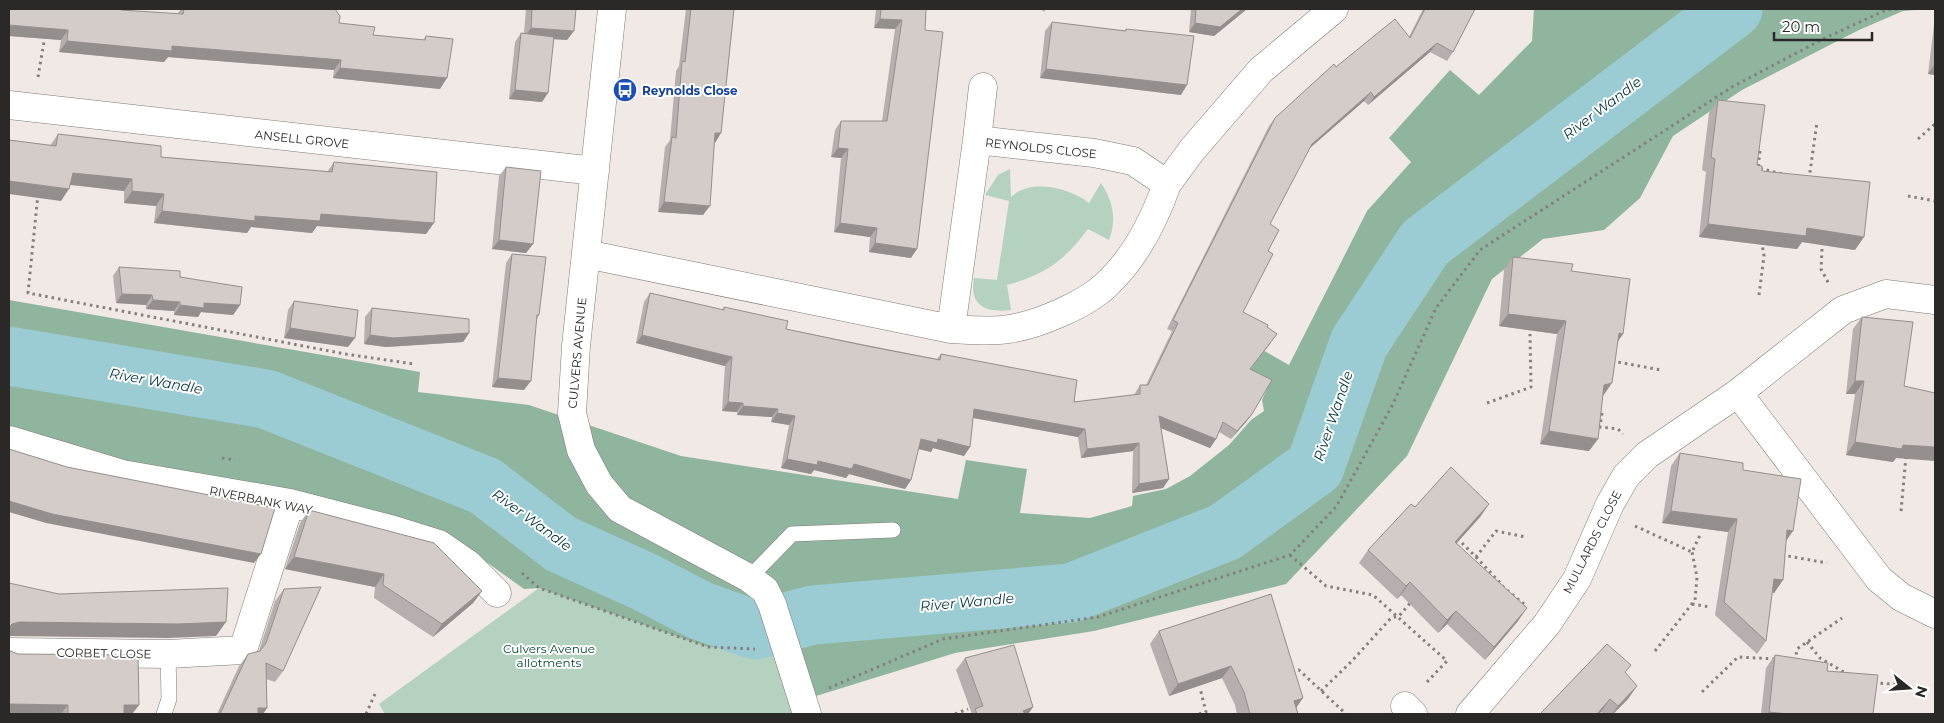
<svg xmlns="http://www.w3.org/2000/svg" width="1944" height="723" font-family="Montserrat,sans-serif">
<rect width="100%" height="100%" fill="#f0e9e5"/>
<path fill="#b5d2c0" d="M1010 169 1011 197C1030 178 1070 188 1089 203L1101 183C1113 201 1117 219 1109 240L1088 229C1064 261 1046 274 1007 285L1011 310C987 313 969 307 974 278L997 280 1009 201 985 195 998 175Z
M539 588 623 616 784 642 807 714H385L379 704Z"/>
<path fill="#8fb59e" d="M1534 9H1928L1903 11 1859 30 1742 90 1673 136 1640 198 1604 230 1543 239 1492 279 1407 456 1286 584 1094 631 955 653 803 700 784 642 770 649 708 647 539 588 524 589 453 538 155 472 9 432V300L420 372 418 392 529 405 681 456 958 499 966 460 1027 469 1020 513 1090 518 1132 506 1133 496 1166 489 1190 476 1229 445 1251 420 1264 411 1262 400 1267 389 1246 375 1259 348 1289 365 1367 211 1411 162 1389 138 1450 70 1479 95 1532 41Z"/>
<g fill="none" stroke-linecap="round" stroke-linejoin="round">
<path stroke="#9bccd3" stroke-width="59" d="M9 356 266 399 485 486 561 544 645 582 699 610 755 630 813 615 1071 593 1225 532 1315 467 1359 343 1425 243 1733 9"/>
<g stroke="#817b77" stroke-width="16">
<path id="service" d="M749 578 792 534 893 530
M164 714 169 699 168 654"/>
</g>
<g stroke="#817b77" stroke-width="29">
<path id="minor" d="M612 9 576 346 572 413 581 450 599 484 620 509 749 578 765 590 772 604 807 714
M9 105 595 171
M977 140 983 87
M1167 184 1192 150 1261 70 1334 9
M586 254 951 329C970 330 990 332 1009 329 1037 325 1085 305 1106 285 1135 258 1154 221 1167 184L1133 161 1094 153 977 140 951 329
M1738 393 1879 579 1901 597 1935 614
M9 440 122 474 290 503 394 530 439 544 468 564 497 593
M9 652 168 654 243 650 290 503
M1405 706 1413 714
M1470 714 1547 624 1577 579 1610 504 1626 476 1647 455 1738 393 1843 310 1886 294 1935 300"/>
</g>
<path stroke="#84807d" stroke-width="3" stroke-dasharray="2.5 4" stroke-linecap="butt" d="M38 77 45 36
M1918 139 1935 124
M1760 151 1758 168 1783 174
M1809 179 1817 122
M38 194 28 293 345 354 414 364
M1908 196 1935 201
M1822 249 1821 269 1829 284
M1759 295 1764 256 1762 244
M1612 361 1661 370
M1487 403 1531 387 1530 334
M1602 413 1600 427 1618 429 1623 434
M222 458 235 460
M1901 511 1906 456
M1635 526 1692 552 1701 533
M1462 543 1476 557 1496 531 1526 537
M1290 555 1326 586 1373 595 1447 661 1425 684
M1782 555 1827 563
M1476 557 1503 586
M522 573 539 588 708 647 755 649
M1502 586 1524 604
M1692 604 1710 607
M1807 642 1820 658 1847 674
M1655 651 1695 600 1697 577 1692 552
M1795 661 1797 649 1842 618
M1292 672 1299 670 1346 714
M1874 683 1913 685
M829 688 943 639 1098 617 1290 555 1336 507 1392 406 1436 308 1480 250 1732 87 1825 38 1886 10 1899 9
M1321 691 1351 662 1391 618 1399 616 1412 601
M1702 692 1738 657 1777 659
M366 714 375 694
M955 714 968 709
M1199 714 1206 712 1200 688"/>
<use href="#service" stroke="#fff" stroke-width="15"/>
<use href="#minor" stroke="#fff" stroke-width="28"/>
</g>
<path fill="#b6afad" d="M181 9H335L339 23 373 35 423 40 426 36 440 89 333 78 334 70 168 57 164 62 59 52 61 40 9 36 121 10 177 14Z
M526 9H576L567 40 553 39 542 102 509 99 515 42 521 33H524Z
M686 9H734L721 133 714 142 703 215 658 212 665 147 670 140 676 71 679 66Z
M876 9H926L911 258 869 252 870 237 834 232 841 158 831 157 835 130 841 121H882L895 29 874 28Z
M1041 9H1046L1044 12Z
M1191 9H1247L1214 36 1189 32Z
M1423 9H1475L1453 52 1447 61 1430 52 1368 105 1364 101 1308 150 1270 224 1268 251 1243 312 1267 327 1271 343 1251 369 1252 414 1246 422 1231 439 1219 432 1216 439 1210 448 1161 428 1169 479 1163 488 1132 493 1133 451 1081 458 1078 437 973 418 970 447 964 456 933 448 931 452 918 449 911 480 905 489 849 474 846 478 814 470 811 474 781 468 789 425 771 422 772 417 737 415V412L722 411 725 366 636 343 644 302 650 293 722 310 724 307 786 329 937 359 941 354 1074 402 1134 395 1140 385H1146L1172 331 1167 329 1269 126 1275 118 1336 67 1409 37Z
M1052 22 1125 31 1126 29 1181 95 1040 78 1045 31Z
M1935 23V75L1928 74 1934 25Z
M1718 100 1762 171 1855 250 1802 242 1797 249 1699 237 1706 172 1702 170 1709 113Z
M58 134 161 157 327 172 334 162 426 234 317 226 312 233 251 227 247 233 154 223 156 206 124 203V191L70 185 61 201 50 146Z
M506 167 533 244 526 253 492 249 499 176Z
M512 254 539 315 537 319 524 390 492 387 506 263Z
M1513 257 1571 271 1623 334 1618 341 1603 395 1598 439 1589 451 1540 444 1557 334 1499 326 1504 270Z
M119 267 180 277 240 305 233 315 201 312 198 317 174 315V311L146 309V305L116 303 113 276Z
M294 301 348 347 284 338 288 310Z
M372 308 469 333 463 342 386 347 364 344 365 317Z
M1862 317 1904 386 1896 458 1893 462 1846 455 1855 394H1846L1853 329Z
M1680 453 1743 470 1786 541 1783 580 1774 593 1772 592 1766 641 1757 654 1715 615 1728 532 1662 523 1671 466Z
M1489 504 1480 517 1457 543 1518 621 1485 660 1447 624 1438 633 1401 595 1397 599 1359 563 1368 550 1415 507Z
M309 510 482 591 473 603 433 637 374 598 375 587 285 569 300 523Z
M284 589 283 671 275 682 266 679 267 708 263 714H217L239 666 248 654 259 651 275 601Z
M1271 594 1298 714H1237L1235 705 1222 678 1169 696 1150 644 1159 631Z
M1607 644 1626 673 1628 699 1613 714H1604L1601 712 1599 714H1540Z
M10 651 139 705 132 714H9Z
M1775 655 1827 671 1873 714H1761L1766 668Z
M965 658 1033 707 1028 714H972L956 670Z"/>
<path fill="#948f8d" d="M1242 9H1247L1214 36 1189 32 1195 23Z
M880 19 902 20 895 29 874 28Z
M9 25 68 30 61 40 9 36Z
M531 28 574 31 567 40 524 37Z
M67 41 172 46 341 60 334 70 168 57 164 62 59 52Z
M1437 43 1430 52 1368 105 1374 97Z
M1935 64V75L1928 74Z
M340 68 447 78 440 89 333 78Z
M1046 69 1187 85 1181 95 1040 78Z
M515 90 548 93 542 102 509 99Z
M1371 92 1364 101 1305 152 1312 144Z
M715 133H721L715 143 708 142Z
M838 148 848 149 841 158 831 157Z
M73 173 132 179 124 191 65 184Z
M9 181 69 189 61 201 9 194Z
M132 191 164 194 156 206 124 203Z
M664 202 710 206 703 215 658 212Z
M162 211 255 216 321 214 434 223 426 234 317 226 312 233 251 227 247 233 154 223Z
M840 223 877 228 870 237 834 232Z
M1708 224 1807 228 1864 237 1855 250 1802 242 1797 249 1699 237Z
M499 240 533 244 526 253 492 249Z
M875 243 917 249 911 258 869 252Z
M122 294 152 295 146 305 116 303Z
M153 300 180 302 174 311 146 309Z
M204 303 240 305 233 315 201 312 198 317 174 315 180 305Z
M1508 314 1566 321 1557 334 1499 326Z
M290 328 355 338 348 347 284 338Z
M469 333 463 342 386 347 364 344 370 335Z
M1619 333 1623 334 1614 347Z
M642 335 732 357 725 366 636 343Z
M498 378 531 381 524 390 492 387Z
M1855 381H1864L1855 394H1846Z
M1612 383 1603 396 1604 385Z
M728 402 743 403 737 412 722 411Z
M743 406 778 409 772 417 737 415Z
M974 409 1085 429 1078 437 968 417Z
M777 413 795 416 789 425 771 422Z
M1252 414 1246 422 1231 439 1237 431Z
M1159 416 1216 439 1210 448 1153 425Z
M1549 431 1598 439 1589 451 1540 444Z
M921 439H938L970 447 964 456 933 448 931 452 915 448Z
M1855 442 1935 447V461L1896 458 1893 462 1846 455Z
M1139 443 1133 451 1081 458 1087 449Z
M787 459 818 461 854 464 911 480 905 489 849 474 846 478 814 470 811 474 781 468Z
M1169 479 1163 488 1132 493 1139 484Z
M9 501 261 554 254 563 46 523 9 512Z
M1489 504 1480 517 1446 555 1455 542Z
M1671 511 1737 519 1728 532 1662 523Z
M1787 530 1793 531 1784 544Z
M294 557 384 574 375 587 285 569Z
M1774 579 1783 580 1774 593 1765 592Z
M1410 582 1401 595 1397 599 1406 586Z
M482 591 473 603 433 637 442 624Z
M1527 608 1518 621 1485 660 1494 647Z
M1456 611 1447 624 1438 633 1447 620Z
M19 622H226L216 636 168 638 9 636V627L12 624Z
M1231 666 1222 678 1169 696 1178 684Z
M1637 686 1628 699 1613 714H1612L1618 706Z
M1303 698 1294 711V701Z
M1610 699 1601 712 1599 714H1597Z
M9 704 68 705 61 714H9Z
M124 705H139L132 714H117Z
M1033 707 1028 714H1020L1023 711Z
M258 708H267L263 714H254Z
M1769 712 1788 714H1767Z"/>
<path fill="#d4ccc9" stroke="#948f8d" d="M9 9H121V10L183 14 184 9H335L340 16 339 23 375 27 373 35 425 40 426 36 453 39 447 78 340 68 341 60 172 46V51L67 41 68 30 9 25Z
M532 9H576L574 31 531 28Z
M691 9H734L721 133H715L710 206 664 202 672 137 676 138 682 61 685 62Z
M881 9H926L925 30 943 32 917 249 875 243 877 228 840 223 848 149 838 148 841 121H887L902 20 880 19Z
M1196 9H1242L1220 27 1195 23Z
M1425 9H1475L1453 52 1437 43 1374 97 1371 92 1312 144 1270 224 1279 230 1268 251 1273 254 1243 312 1268 325 1267 327 1277 334 1250 369 1272 380 1252 414 1237 431 1223 422 1216 439 1159 416 1169 479 1139 484V443L1087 449 1085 429 974 409 970 447 938 439 937 443 921 439 911 480 854 464 852 469 818 461 817 465 787 459 795 416 777 413 778 409 743 406V403L728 402 732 357 642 335 650 293 724 310V307L788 321 786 329 867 346 940 360 941 354 1077 380 1074 402 1140 394V385H1148L1178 323 1173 320 1275 118 1334 64 1336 67 1395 19 1410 38Z
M1052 22 1126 31V29L1194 36 1187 85 1046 69Z
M521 33 554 37 548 93 515 90Z
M1718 100 1765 105 1757 165 1762 166V171L1870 182 1864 237 1807 228 1806 236 1708 224 1715 159 1711 157Z
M58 134 161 146V157L332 172 334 162 437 172 434 223 321 214 320 221 255 216V221L162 211 164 194 132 191V179L73 173 69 189 9 181V140L56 146Z
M506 167 541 171 533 244 499 240Z
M512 254 546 257 539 315H537L531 381 498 378Z
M1513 257 1573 264 1571 271 1630 279 1623 334 1619 333 1612 383 1604 385 1598 439 1549 431 1566 321 1508 314Z
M119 267 180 271V277L242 287 240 305 204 303V308L180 305V302L153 300 152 295 122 294Z
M294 301 358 310 355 338 290 328Z
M372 308 469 319V333L393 338 370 335Z
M1862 317 1913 322 1904 386 1935 393V447L1903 445 1902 449 1855 442 1864 381H1855Z
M9 449 67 467 275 508 261 554 52 514 9 501Z
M1680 453 1743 463V470L1801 479 1793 531 1787 530 1783 580 1774 579 1766 641 1724 602 1737 519 1671 511Z
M1451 467 1489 504 1455 542 1527 608 1494 647 1456 611 1447 620 1410 582 1406 586 1368 550 1411 504 1415 507Z
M309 510 434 543 482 591 442 624 383 585 384 574 294 557Z
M9 583 59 594 228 588 226 622 178 624 19 622 12 624 9 627Z
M321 587 283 671 266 663 267 708H258V714H220L248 654 260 651 266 643 284 589Z
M1271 594 1303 698 1294 701 1298 714H1250L1244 692 1231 666 1178 684 1159 631Z
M1607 644 1631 665 1625 672 1637 686 1618 706 1610 699 1597 714H1542L1541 713Z
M1014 645 1033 707 1023 711 1025 714H977L975 709 983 706 965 658Z
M9 649 10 651 18 654 138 655 139 705H124V714H68V705L9 704Z
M1775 655 1828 663 1827 671 1878 675 1873 714H1788L1769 712Z"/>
<defs>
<g id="bus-disc" transform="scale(1.25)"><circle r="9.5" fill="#1a4fb4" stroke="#fff"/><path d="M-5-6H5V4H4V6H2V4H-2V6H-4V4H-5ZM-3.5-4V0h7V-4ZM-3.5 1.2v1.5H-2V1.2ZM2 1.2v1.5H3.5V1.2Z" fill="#fff"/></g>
</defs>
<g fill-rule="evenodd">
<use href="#bus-disc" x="625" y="90"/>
</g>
<g text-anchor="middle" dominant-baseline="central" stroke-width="4" stroke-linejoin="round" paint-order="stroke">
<g font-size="12" font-weight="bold" fill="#164399" stroke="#fff" text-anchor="start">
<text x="642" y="90">Reynolds Close</text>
</g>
<g font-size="12" fill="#2b2927" stroke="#fff">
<text transform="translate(302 139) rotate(6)">ANSELL GROVE</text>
<text transform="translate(1041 148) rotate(6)">REYNOLDS CLOSE</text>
<text transform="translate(577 353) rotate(-85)">CULVERS AVENUE</text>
<text transform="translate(261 500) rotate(11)">RIVERBANK WAY</text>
<text transform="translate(1592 542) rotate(-63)">MULLARDS CLOSE</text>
<text transform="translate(104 653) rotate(1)">CORBET CLOSE</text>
</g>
<g font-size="12" fill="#074d30" stroke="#fff">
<text x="549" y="648">Culvers Avenue<tspan x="549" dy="14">allotments</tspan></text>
</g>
<g font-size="14" font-style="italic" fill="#04353b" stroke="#fff">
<text transform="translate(1602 108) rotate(-37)">River Wandle</text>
<text transform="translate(156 381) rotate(10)">River Wandle</text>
<text transform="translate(1333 416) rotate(-71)">River Wandle</text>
<text transform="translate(532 520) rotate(36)">River Wandle</text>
<text transform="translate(967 602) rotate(-5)">River Wandle</text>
</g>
</g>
<rect width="1944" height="723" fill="none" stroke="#2b2927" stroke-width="20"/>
<g transform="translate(1909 688) rotate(107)" stroke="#ffffff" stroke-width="4" paint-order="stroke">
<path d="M0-4L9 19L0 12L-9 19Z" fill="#2b2927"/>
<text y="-8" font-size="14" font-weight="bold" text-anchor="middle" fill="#2b2927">N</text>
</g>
<path d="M1774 32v8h98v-8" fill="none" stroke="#2b2927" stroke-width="2.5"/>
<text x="1782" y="32" font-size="15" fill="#2b2927" stroke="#ffffff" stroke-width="4" paint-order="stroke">20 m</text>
</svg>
